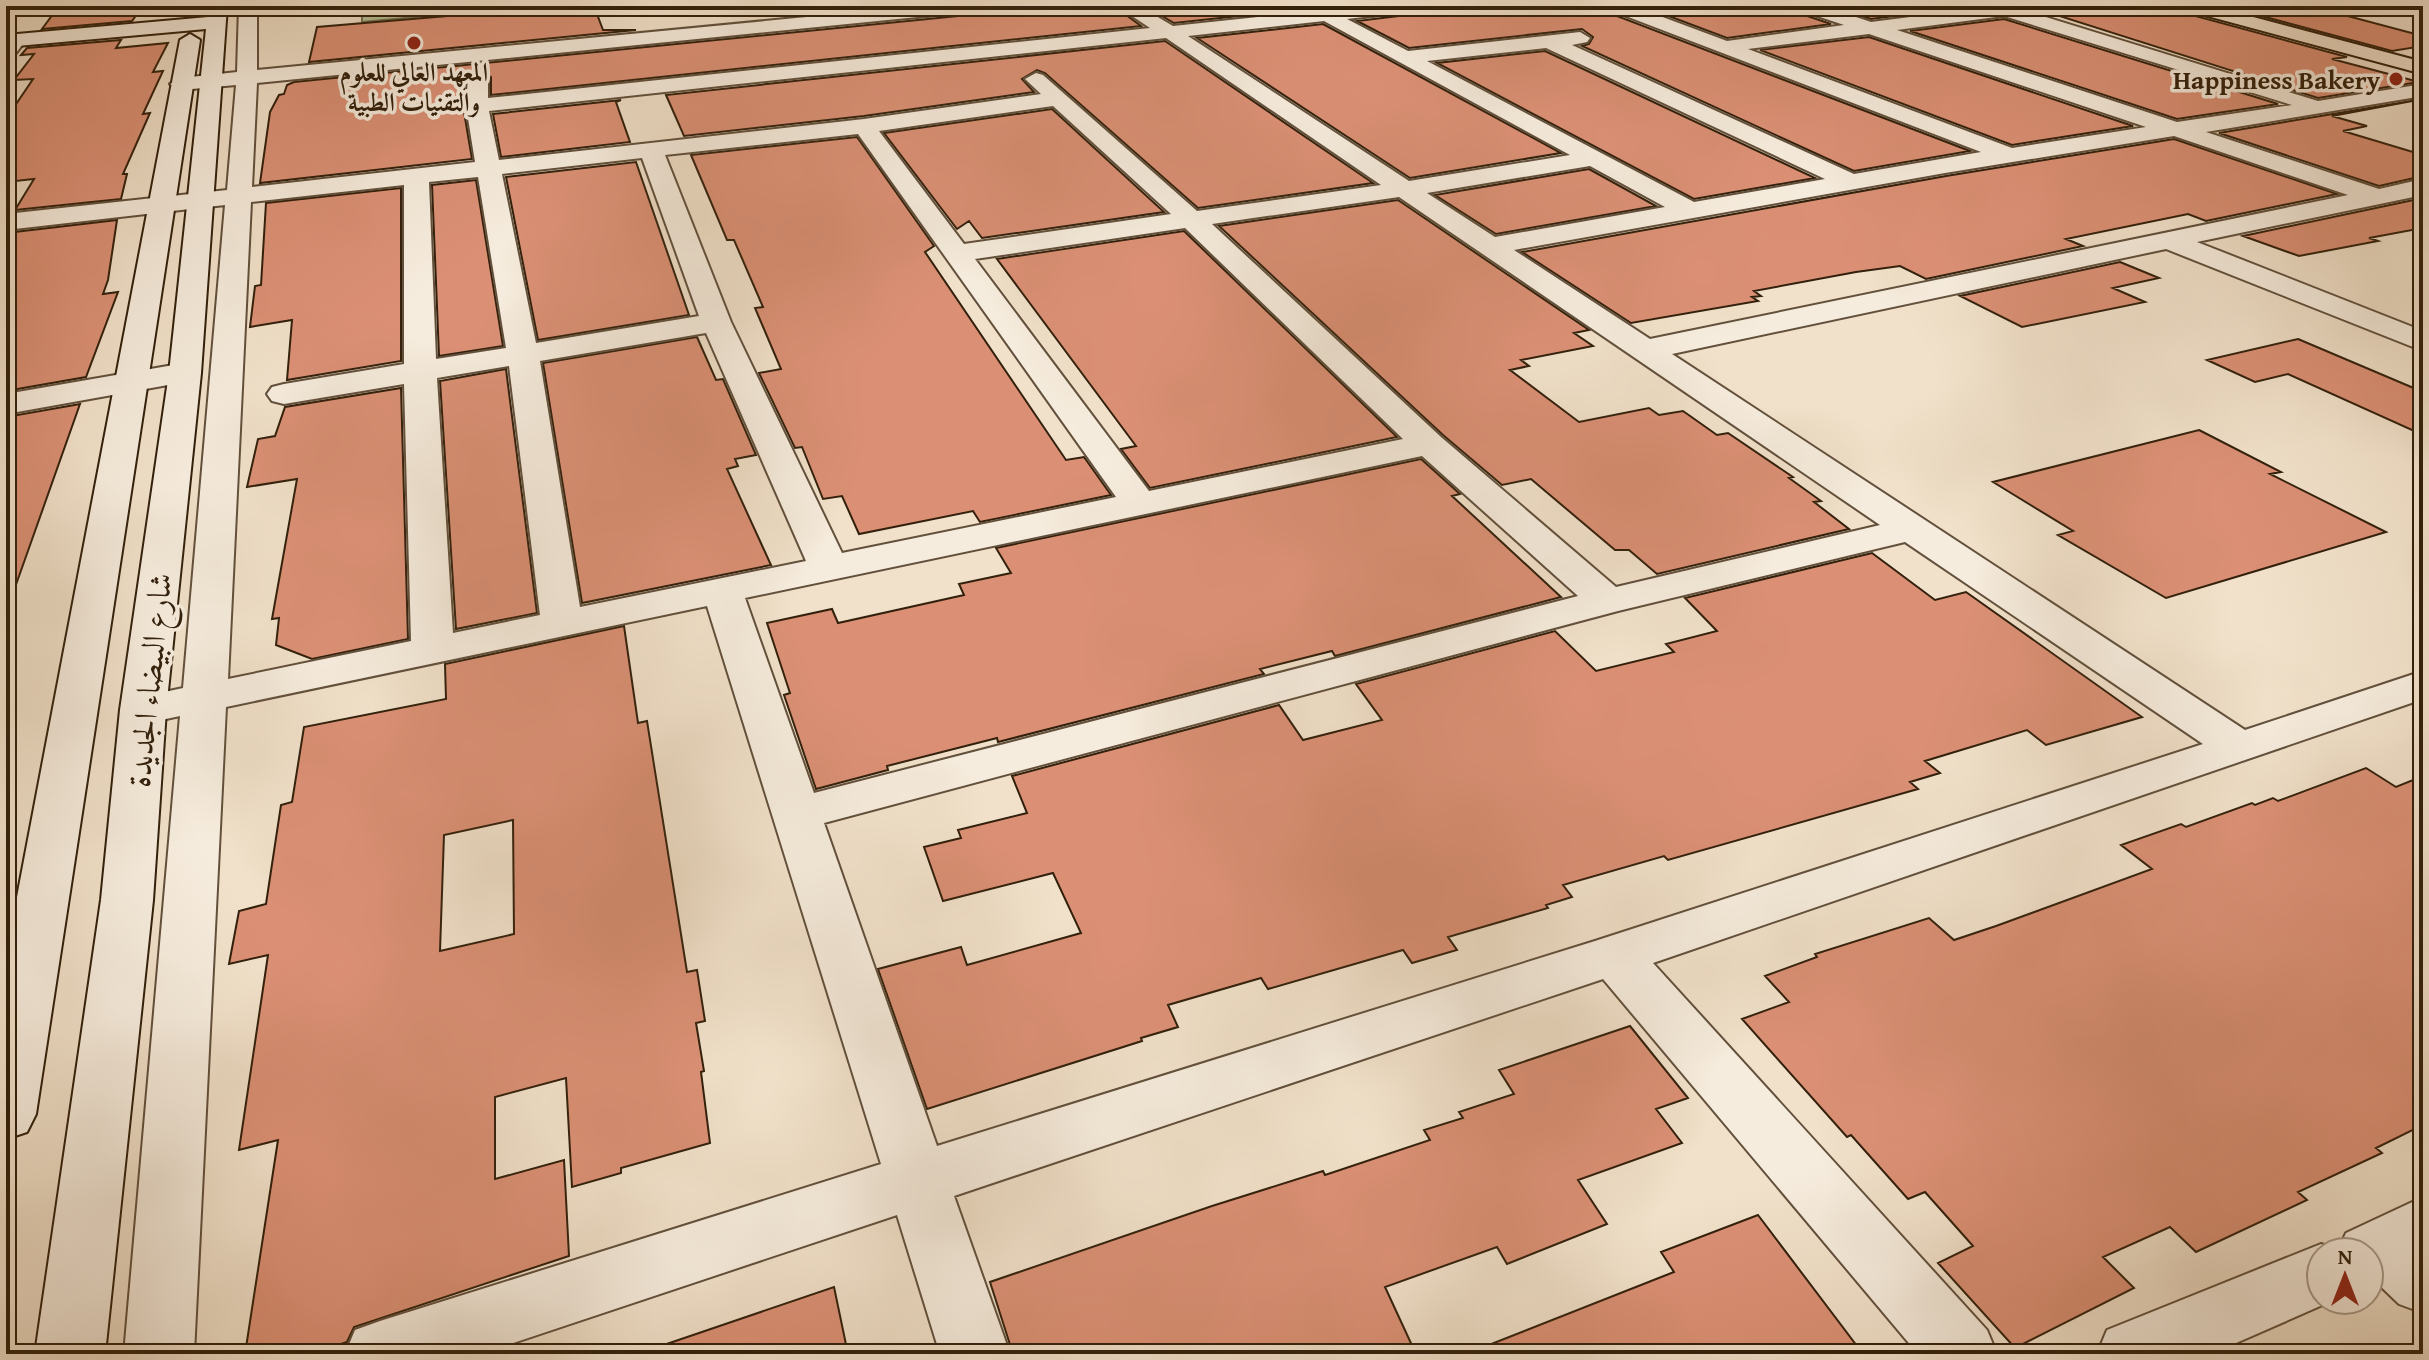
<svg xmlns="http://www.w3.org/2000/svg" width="2429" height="1360" font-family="'Gentium Book Plus',Amiri,serif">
<rect width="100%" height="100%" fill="#f1e1ca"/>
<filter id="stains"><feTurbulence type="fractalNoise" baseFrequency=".0025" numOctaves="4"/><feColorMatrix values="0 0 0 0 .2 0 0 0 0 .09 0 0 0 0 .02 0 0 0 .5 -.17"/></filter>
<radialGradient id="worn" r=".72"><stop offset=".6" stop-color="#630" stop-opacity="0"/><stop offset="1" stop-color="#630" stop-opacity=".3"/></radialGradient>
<path fill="#b6c39a" stroke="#747253" stroke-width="2" d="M384 6H534L362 22V8Z"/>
<path fill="#db9075" stroke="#32200c" stroke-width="2" fill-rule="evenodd" d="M59 6H91L137 14 132 21 42 29Z
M568 6H594L603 30H636L309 62 317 27Z
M1025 6H1114L1141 26 491 95V77L476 68 465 77 463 106 472 159 260 183 270 112 279 95 284 94 287 85 294 82 978 14 986 10Z
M1145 6H1334L1174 23Z
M1427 6H1604L1609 13 1970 151 1854 171 1582 46 1589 44 1593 37 1582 29 1409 48 1357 21 1415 14Z
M1642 6H1793L1798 13 1831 24 1727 38Z
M1832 6H1973L1871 19Z
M2028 6H2179L2184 13 2347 57 2332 59 2419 82 2318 98Z
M2224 6H2310L2423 36V46L2392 51Z
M2004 19 2278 104 2177 119 1910 31Z
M1323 24 1561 153 1410 178 1197 38Z
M1869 37 2133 126 2012 145 1760 50Z
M121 40 116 48 168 43 153 72 163 71 143 114 150 113 123 174H127L121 199 15 210 34 179 6 182V119L33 79 14 80 34 54 21 55 27 48Z
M1165 41 1373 183 1198 208 1045 73 1037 70 1022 79 1034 92 864 116 684 136 666 95Z
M1545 51 1815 178 1694 199 1437 63Z
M2423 99 2332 116 2367 126 2343 131 2423 155V176L2379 186 2219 133Z
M621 100 616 102 630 142 501 157 493 114Z
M1052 109 1164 212 982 238 969 221 957 229 884 133Z
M857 137 934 246 925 252 1066 460 1084 457 1111 495 980 522 973 511 859 534 842 496 823 499 802 447 795 448 759 373 781 369 755 308 763 307 734 240H727L691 155Z
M2174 139 2337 194 2206 221 2188 214 2066 239 2083 246 1926 279 1900 266 1856 272 1754 291 1761 296 1752 297 1758 301 1631 323 1522 252 1946 176Z
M636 162 689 315 538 340 506 177Z
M1589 169 1656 206 1496 234 1435 195Z
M476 180 503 346 439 356 432 185Z
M401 188V361L287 380 292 320 250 327 255 286 261 285 266 203Z
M2423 198V228L2369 238 2378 241 2299 256 2243 236Z
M1398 200 1589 330 1574 333 1593 346 1521 360 1529 366 1510 370 1579 422 1649 408 1659 415 1683 411 1717 435 1728 433 1793 477 1789 478 1821 501 1814 502 1849 529 1657 574 1629 550H1615L1531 479 1502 485 1443 435 1219 226Z
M117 220 108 280 103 294 118 292 86 377 6 391V233Z
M1184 231 1397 437 1150 488 1121 449 1136 446 997 259Z
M2120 262 2159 278 2113 288 2145 302 2022 327 1960 296Z
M697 337 716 380 723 379 756 455 735 459 738 466 727 469 771 565 582 603 543 363Z
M2298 339 2423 392V435L2288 374 2255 382 2207 360Z
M506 369 537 613 456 629 440 381Z
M401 388 408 639 312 659 276 645 279 618 272 619 297 479 247 487 258 439 275 436 285 407Z
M80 404 12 596 6 595V417Z
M2199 430 2281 472 2270 474 2386 532 2166 598 2058 535 2073 531 1993 482Z
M1421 459 1460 494 1452 496 1561 597 1335 656 1332 651 1260 669 1264 674 998 742 997 738 887 766 888 770 816 789 784 695 790 693 767 623 832 609 838 623 964 595 959 584 1011 573 996 548Z
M1872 553 1935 600 1966 592 2142 717 2046 745 2027 730 1925 761 1940 773 1910 782 1918 789 1668 860 1664 856 1563 885 1572 897 1546 905 1548 908 1448 937 1457 950 1412 963 1403 950 1268 989 1261 978 1168 1005 1178 1027 1141 1038 1142 1041 927 1109 878 969 961 947 967 965 1081 933 1053 873 943 901 924 847 961 838 958 830 1027 813 1012 776 1279 705 1303 740 1382 720 1356 684 1555 631 1596 671 1674 652 1666 644 1717 631 1685 598Z
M624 626 638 723 647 721 687 972 697 970 705 1021 696 1023 704 1071 701 1072 710 1143 621 1168V1173L572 1187 566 1078 495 1097V1179L564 1160 569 1256 354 1327 347 1342 329 1348V1354H245L278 1140 239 1150 268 955 229 964 239 911 266 904 281 805 292 802 304 727 446 699 445 664ZM513 820 514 934 440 951 444 835Z
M2366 768 2396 787 2423 776V1125L2376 1148 2382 1153 2298 1192 2307 1200 2196 1252 2170 1227 2103 1257 2134 1288 2015 1348 1938 1263 1973 1246 1925 1192 1908 1199 1851 1135 1847 1137 1742 1019 1789 1002 1765 976 1817 957 1815 954 1929 918 1954 940 1996 926 2152 869 2121 845 2181 824 2186 827 2252 803 2255 805 2273 798 2278 801Z
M1630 1026 1688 1098 1656 1109 1682 1143 1578 1180 1607 1224 1507 1264 1497 1247 1385 1287 1416 1354H1013L990 1282 1212 1206 1323 1171 1325 1175 1430 1140 1424 1130 1463 1118 1459 1112 1514 1094 1499 1070Z
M1758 1215 1863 1354H1471V1352L1674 1272 1661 1252Z
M834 1287 848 1354H656L655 1348Z"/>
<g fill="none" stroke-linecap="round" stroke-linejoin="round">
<g stroke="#62503c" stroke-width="4">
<path id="street" d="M239 6H257V70L921 6H987L978 11 257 83 252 187 475 162 466 106 468 77 478 71 488 77V98L1150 28 1117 6H1139L1173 26 1363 6H1424L1415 11 1347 19 1408 51 1580 32 1590 38 1587 42 1572 45 1854 174 1981 152 1610 10 1607 6H1633L1727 41 1844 25 1799 10 1796 6H1823L1871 22 1981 8 1980 6H2025L2026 11 2318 101 2423 84V96L2206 132 2379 189 2423 179V195L2197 242 2423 331V351L2166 249 1672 354 2245 730 2423 671V699L1653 963 1987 1330 1997 1354H1918L1603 979 954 1196 1010 1354H940L897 1215 480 1354H345L355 1330 380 1321 881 1164 707 606 226 707 194 1354H124L180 716 143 724 127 720 120 710 127 700 183 688 225 205 6 230V214L227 190 236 85 181 90 170 84 181 78 237 72ZM2004 16 2292 105 2177 122 1897 30ZM1324 21 1570 155 1409 181 1188 36ZM1869 34 2146 127 2012 148 1748 49ZM1166 38 1381 185 1197 211 1043 75 1036 73 1025 79 1041 94 864 119 499 160 489 111ZM1546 48 1825 179 1694 202 1427 61ZM1053 106 1171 214 964 244 879 131ZM858 134 1116 497 842 553 731 322 665 155ZM2174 136 2348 195 1650 339 1514 250 1945 173ZM642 158 699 316 536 343 502 174ZM1590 166 1665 207 1495 237 1427 193ZM478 177 506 348 436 359 429 182ZM404 185V364L284 384 272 387 267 394 272 401 284 404 404 384 411 641 228 679 251 202ZM1399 197 1880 525 1616 587 1441 437 1212 224ZM1185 228 1403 439 1149 491 975 259ZM706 333 806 561 580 607 540 361ZM509 366 540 615 453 633 437 378ZM1422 456 1578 596 814 793 745 598ZM1905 542 2203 744 1595 941 937 1146 824 823 1618 611Z
M2395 6H2423V16L2398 10Z
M16 34 26 40 13 57 6 59V40Z
M185 363 196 366 201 373 196 380 6 414V394Z
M2423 1197V1313L2399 1304 2375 1281 2369 1284V1252H2321V1300H2334L2211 1354H2097L2107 1330 2321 1244 2338 1250 2346 1233Z"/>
</g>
<g stroke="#32200c" stroke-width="4">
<path id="secondary" d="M209 6H227L201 373 166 710 153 900 105 1354H35L101 900 120 710 169 373 206 29 6 47V35L208 17Z
M190 34 200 40 36 1114 27 1132 6 1139V955L180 40Z"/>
</g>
<g stroke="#32200c" stroke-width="4">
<path id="primary" d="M2182 6H2212L2423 62V74L2185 10Z"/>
</g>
<use href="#street" fill="#f6ecdd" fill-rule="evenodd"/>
<use href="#secondary" fill="#f6ecdd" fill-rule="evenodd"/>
<use href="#primary" fill="#f1e1ca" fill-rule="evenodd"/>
</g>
<g fill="#8f2418" stroke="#f6ecdd" stroke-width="3">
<circle cx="414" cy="43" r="8"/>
<circle cx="2396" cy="79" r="8"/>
</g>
<g text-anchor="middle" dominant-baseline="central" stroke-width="7" stroke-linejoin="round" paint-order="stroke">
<g font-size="26" font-weight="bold" fill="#32200c" stroke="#f6ecdd">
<text x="414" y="71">المعهد العالي للعلوم<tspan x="414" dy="30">والتقنيات الطبية</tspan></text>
<text x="2380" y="79" text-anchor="end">Happiness Bakery</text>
</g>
<g font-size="32" fill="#32200c" stroke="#f6ecdd">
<text transform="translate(149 680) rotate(-84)">شارع البيضاء الجديدة</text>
</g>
</g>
<rect width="2429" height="1360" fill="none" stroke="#f1e1ca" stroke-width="32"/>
<rect x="8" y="8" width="2413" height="1344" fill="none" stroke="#32200c" stroke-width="4"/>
<rect x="16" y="16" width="2397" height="1328" fill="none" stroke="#32200c" stroke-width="2"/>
<g transform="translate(2345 1276)"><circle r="38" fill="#f6ecdd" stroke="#a89a89" stroke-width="2"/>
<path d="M0-6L14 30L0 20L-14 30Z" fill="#8f2418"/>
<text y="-12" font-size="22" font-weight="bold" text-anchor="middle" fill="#32200c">N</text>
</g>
<rect width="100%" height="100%" filter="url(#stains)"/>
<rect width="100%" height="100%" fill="url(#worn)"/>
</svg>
